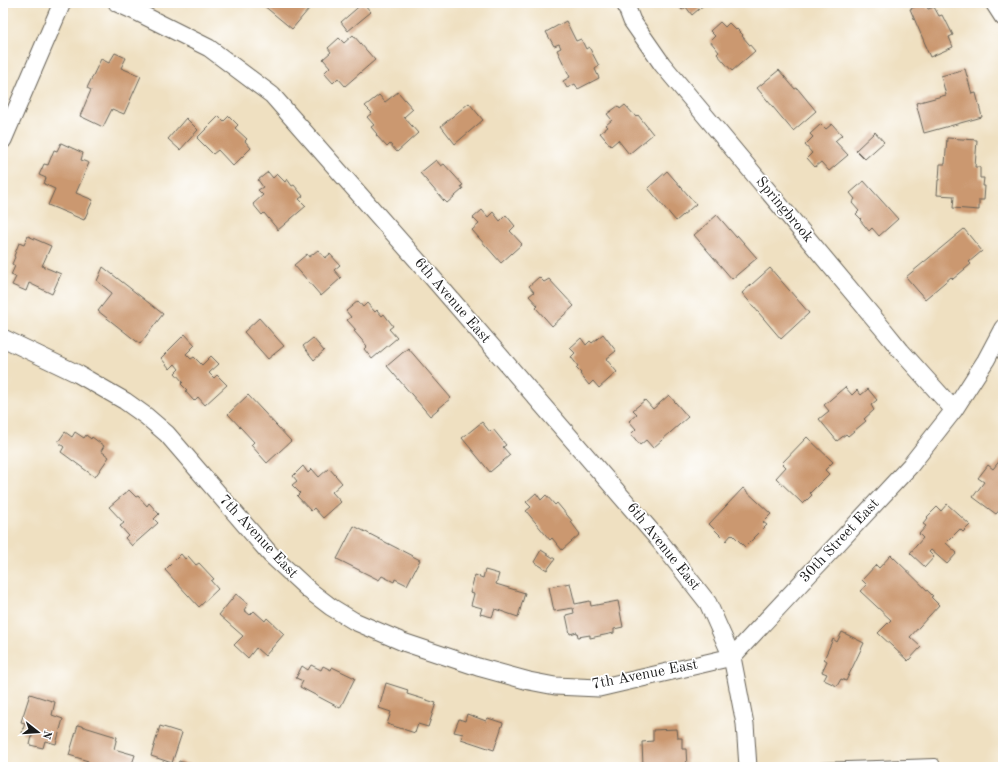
<svg xmlns="http://www.w3.org/2000/svg" width="1006" height="770" font-family="'Old Standard TT',serif">
<rect width="100%" height="100%" fill="#fff"/>
<filter id="ink" filterUnits="userSpaceOnUse"><feTurbulence type="fractalNoise" baseFrequency=".025" numOctaves="2"/><feDisplacementMap in="SourceGraphic" scale="8" xChannelSelector="R" yChannelSelector="G"/><feConvolveMatrix kernelMatrix="1 2 1 2 8 2 1 2 1" color-interpolation-filters="sRGB"/></filter>
<filter id="wash" filterUnits="userSpaceOnUse"><feTurbulence type="fractalNoise" baseFrequency=".012" numOctaves="4" result="noise"/><feDisplacementMap in="SourceGraphic" scale="16" xChannelSelector="R" yChannelSelector="G"/><feGaussianBlur stdDeviation="0.9" result="paint"/><feColorMatrix in="noise" values="0 0 0 0 0 0 0 0 0 0 0 0 0 0 0 0 0 1.4 0 .05"/><feComposite in="paint" operator="in"/></filter>
<g filter="url(#wash)">
<rect width="100%" height="100%" fill="#efe0c1"/>
<g id="blocks">
<path fill="#cb9870" d="M265 3H314L292 29 263 5Z
M363 3 371 12 348 31 341 22Z
M528 3H557V5L528 6Z
M675 3H706L692 15 686 7 682 10Z
M923 3H925L928 9 934 7 939 16 942 15 945 21H946L953 35 949 37 953 47 930 57 925 46H926L910 9Z
M566 21 576 41 581 39 586 49 589 47 599 66 595 69 599 78 578 89 575 84 567 88 563 81 570 77 557 50 561 48 559 44 554 46 546 32Z
M720 22 725 27 729 23 736 30 737 29 743 35 742 36 755 51 732 71 717 54 719 52 710 41 715 36 710 31Z
M353 35 375 60 345 86 338 78 333 83 324 73 330 67 323 59 331 52 328 48 339 38 344 43Z
M115 53 126 58 121 68 141 76 124 114 112 109 103 127 80 116 91 90 87 88 101 59 109 63Z
M965 69 972 94 976 93 982 117 924 133 916 103 946 95 941 76Z
M779 70 795 89 797 88 816 111 793 131 757 88Z
M398 92 413 109 404 117 418 133 397 152 390 144 387 147 376 135 377 134 371 127 374 125 367 117 372 113 365 106 379 95 385 102Z
M469 103 483 120 455 144 441 126Z
M625 105 636 117 638 115 653 134 629 154 618 140 611 146 600 133 608 127 606 125 612 120 607 114 618 106 620 109Z
M219 116 224 121 229 116 238 125 235 128 247 139 245 141 251 148 233 166 218 150 213 154 197 138Z
M186 118 198 130 180 150 168 139Z
M821 124 826 129 832 124 842 135 835 141 848 155 829 171 821 162 815 167 807 158 812 153 805 145 813 137 810 134Z
M875 132 884 142 865 159 856 150Z
M947 138 977 140 975 167H980V178H984L983 186H985L984 200H979V210L953 208 954 196 937 195 938 180H939L940 164H945Z
M61 143 83 153 81 160 89 163 76 193 93 200 84 220 48 205 55 189 44 184 46 178 39 175 44 164 48 165 54 150 57 151Z
M436 160 441 166 444 164 463 185 461 186 463 189 447 203 444 200V201L420 173Z
M667 171 696 204 676 221 648 188Z
M268 172 273 178 277 174 285 182 287 179 292 186 294 185 303 196 299 199 306 206 278 230 264 213 262 215 253 204 263 195 258 190 263 187 258 180Z
M864 181 898 219 879 236 872 228 869 231 860 220 861 219 856 214 859 211 852 203 855 199 850 193Z
M482 210 488 217 493 212 500 221 506 215 515 226 510 231 522 244 501 263 472 230 479 224 473 218Z
M717 215 736 237 737 235 757 258 732 279 694 235Z
M964 229 982 251 969 262 971 264 953 279 951 277 925 299 906 277Z
M28 236 51 246 42 266 61 274 52 294 29 283 26 291 12 285 16 277 11 275 15 266 12 264 15 257 14 256 19 243 24 245Z
M318 250 325 258 330 254 340 265 334 270 341 278 321 296 294 265 307 254 309 257Z
M103 267 163 314 140 344 98 311 112 293 97 281Z
M770 268 809 313 781 339 742 293Z
M539 277 544 282 549 279 574 306 552 326 536 308 538 306 529 296 534 292 529 286Z
M358 301 363 307 367 303 375 312 377 310 382 316 384 314 393 326 389 329 397 338 372 359 364 349 367 346 354 331 356 330 347 320 351 317 346 311Z
M259 318 284 346 268 359 244 332Z
M185 334 195 345 186 354 191 359 194 357 202 365 211 356 219 364 209 373 214 378 217 375 227 385 205 405 198 397 194 401 185 391 187 390 181 384 183 382 175 373 179 369 175 364 170 369 161 358Z
M603 334 616 351 606 359 617 372 599 388 593 381 589 385 580 374 581 373 576 368 578 366 571 357 575 353 570 348 581 338 586 345 590 341 592 343Z
M313 338 324 351 314 360 303 346Z
M408 348 451 398 430 416 387 366Z
M845 387 852 395 857 390 861 395 868 389 877 400 871 405 874 410 864 419 866 421 848 436 846 434 837 441 819 419 829 411 824 405Z
M248 395 291 441 267 463 251 445 254 442 228 414Z
M669 395 688 417 653 448 646 440 640 445 631 434 636 429 629 421 637 414 633 410 645 400 653 409Z
M482 422 490 432 493 429 506 445 503 447 510 455 490 472 462 438Z
M65 432 72 437 75 432 84 438 86 435 91 439 92 437 104 446 101 451 109 457 95 477 61 452 64 447 58 442Z
M807 437 833 462 825 470 829 474 810 493 812 495 803 504 776 478 786 467 782 463Z
M1001 459 1003 460V506L996 514 973 497 984 482 978 478 988 465 993 469Z
M303 466 308 473 312 469 319 477 329 468 342 483 332 492 341 502 323 518 314 508 311 511 297 496 300 493 292 485 297 481 293 476Z
M743 488 771 514 763 522 767 525 745 547 732 534 726 541 709 524Z
M129 490 136 497 138 496 147 506 149 503 159 514 154 519 158 523 132 546 125 538 128 535 120 526 124 523 109 507Z
M536 493 541 500 546 495 555 505 557 503 572 521 571 522 580 534 562 550 552 538 550 540 526 511 531 507 526 502Z
M947 504 970 525 963 532 960 529 946 543 957 553 947 564 931 550 929 552 934 557 925 567 910 553 923 538 919 534 926 526 923 524 928 518 927 517 937 507 941 511Z
M354 526 420 560 407 585 395 579 394 582 382 576 379 580 337 559Z
M541 550 555 559 547 570 534 562Z
M181 554 185 559 188 556 196 565 199 563 214 579 211 581 218 589 199 607 165 570Z
M891 555 933 596 931 597 939 605 910 637 921 647 908 661 878 633 891 620 860 591 867 585 862 580 876 565 879 568Z
M485 570 499 574 496 584 525 593 518 617 495 609 492 617 480 614 482 608 471 605 474 594 470 593 475 575 483 578Z
M570 583 575 604 590 601 591 606 618 601 623 627 614 629V633L590 638V635L578 637 577 632 570 634 566 615 574 613 573 608 554 611 549 587Z
M236 594 248 604 244 610 250 615 254 611 265 621 267 618 284 634 265 656 256 648 248 658 234 645 243 636 219 615Z
M842 632 864 643 846 681 841 679 837 686 824 680 827 674 822 672 827 661 824 659 833 639 837 642Z
M311 665 321 670 323 666 331 670 332 667 355 678 340 708 300 687 303 681 296 678 302 666 308 670Z
M386 683 408 690 407 694 436 703 428 727 418 724 415 733 387 724 391 712 379 708Z
M30 694 55 702 52 715 63 719 56 744 45 741 43 748 30 745 32 736 22 733 25 723 21 722Z
M467 714 486 721 488 718 503 723 494 750 461 739 463 734 454 732 459 719 465 721Z
M78 725 117 737 114 749 135 755 131 767H89L86 766 88 761 69 755Z
M160 726 182 733 172 763 151 756Z
M677 729 678 738H682V749H686L687 767 643 766 642 742 653 741V730Z
M179 761 198 767H177Z"/>
</g>
</g>
<g filter="url(#ink)">
<use href="#blocks" fill-opacity="0" stroke="#666156" stroke-width="1"/>
<g fill="none" stroke-linecap="round" stroke-linejoin="round">
<g stroke="#666156" stroke-width="10">
<path id="lane" d="M819 767 935 763V767"/>
</g>
<g stroke="#666156" stroke-width="19">
<path id="street" d="M117 3 137 12 209 48 272 95 431 276 658 539 708 603 732 657 745 724 748 767
M625 3 632 21 662 64 884 330 901 351 954 410
M994 3 1003 17
M3 140 62 3
M3 338 78 374 125 401 146 416 167 434 271 555 310 591 331 607 354 621 403 642 478 667 529 681 555 686 599 688 732 657
M732 657 910 466 954 410 986 360 1003 328"/>
</g>
<use href="#lane" stroke="#fff" stroke-width="8"/>
<use href="#street" stroke="#fff" stroke-width="17"/>
</g>
</g>
<g text-anchor="middle" dominant-baseline="central" stroke-width="3.5" stroke-linejoin="round" paint-order="stroke">
<g font-size="15" fill="#1c1c1c" stroke="#fff">
<text transform="translate(784 210) rotate(50)">Springbrook</text>
<text transform="translate(452 301) rotate(49)">6th Avenue East</text>
<text transform="translate(258 537) rotate(47)">7th Avenue East</text>
<text transform="translate(840 541) rotate(-47)">30th Street East</text>
<text transform="translate(663 547) rotate(51)">6th Avenue East</text>
<text transform="translate(645 675) rotate(-11)">7th Avenue East</text>
</g>
</g>
<rect width="1006" height="770" fill="none" stroke="#fff" stroke-width="16"/>
<g transform="translate(38 732) rotate(107)" stroke="#ffffff" stroke-width="3" paint-order="stroke">
<path d="M0-3L7 15L0 10L-7 15Z" fill="#1c1c1c"/>
<text y="-6" font-size="11" font-weight="bold" text-anchor="middle" fill="#1c1c1c">N</text>
</g>
</svg>
